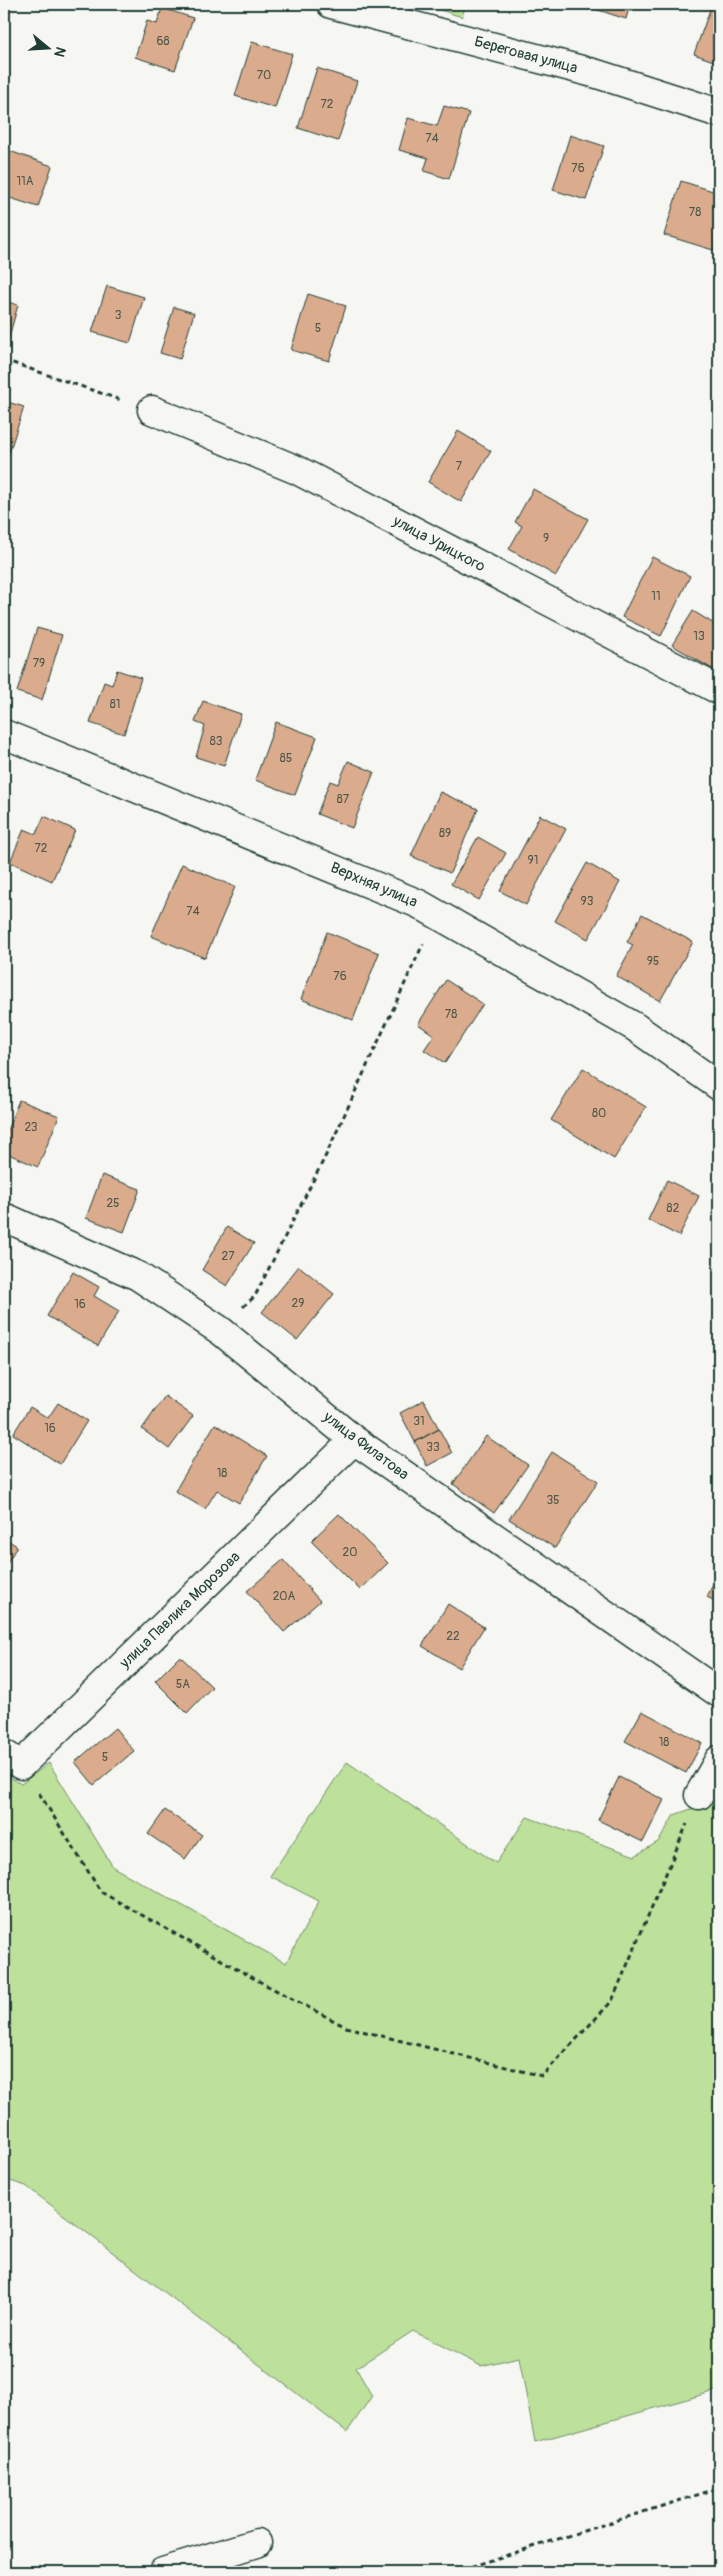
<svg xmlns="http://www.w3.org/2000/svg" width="723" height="2576" font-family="Pangolin,sans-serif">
<rect width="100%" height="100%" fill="#f6f6f2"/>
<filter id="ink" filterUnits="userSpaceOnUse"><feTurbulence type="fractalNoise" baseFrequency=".02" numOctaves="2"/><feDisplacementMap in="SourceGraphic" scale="10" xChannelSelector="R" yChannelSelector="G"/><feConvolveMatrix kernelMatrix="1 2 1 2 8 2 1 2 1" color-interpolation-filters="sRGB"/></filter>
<g filter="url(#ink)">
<path fill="#bde09a" stroke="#6e8e67" d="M421 4H466L462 17Z
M347 1762 496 1863 527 1817 635 1856 659 1841 674 1815 719 1799V2390L535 2442 519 2357 481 2366 413 2331 356 2368 372 2396 347 2432 26 2186 4 2179V1774L21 1784 49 1763 113 1867 286 1963 319 1901 270 1876Z"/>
<path fill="#dbab8d" stroke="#1f3d34" d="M590 4H630L626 19 589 7Z
M712 4H719V63L694 54Z
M162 8 193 18 175 70 135 57 147 21 157 24Z
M252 42 292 54 275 108 235 96Z
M317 68 357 81 338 141 298 128Z
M444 106 469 113 449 179 424 171 428 158 399 150 408 118 437 126Z
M570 135 604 146 586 200 553 190Z
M4 149 52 166 38 207 4 196Z
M681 181 719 193V232L713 250 664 235Z
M107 286 144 297 130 343 92 332Z
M308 294 346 306 329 361 291 350Z
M4 301 18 305 7 344 4 343Z
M174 307 194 313 180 359 160 353Z
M4 401 24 407 9 453 4 451Z
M458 431 491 451 461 502 428 482Z
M533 489 588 519 556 576 509 549 522 526 515 522Z
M652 557 690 576 661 636 622 617Z
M693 611 719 627V673L672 645Z
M37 628 62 635 42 700 17 692Z
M117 670 141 678 124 734 90 723 104 682 112 685Z
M203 701 241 714 224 766 196 757 205 726 195 722Z
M276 722 317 737 295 795 255 780Z
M348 761 374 772 352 828 317 814 330 781 338 784Z
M440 792 478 809 450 873 411 856Z
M540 815 566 829 526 905 500 891Z
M44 816 75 830 52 881 10 862 24 829 36 834Z
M478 837 506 853 479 900 451 884Z
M587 863 620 882 588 939 555 921Z
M182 864 235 887 205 958 151 936Z
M642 914 693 942 660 1001 616 976 633 945 627 942Z
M327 932 379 953 353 1020 301 999Z
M446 980 483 1004 445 1063 424 1050 434 1035 418 1024Z
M583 1068 646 1107 614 1159 551 1120Z
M19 1100 59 1116 38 1167 4 1152V1138Z
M102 1175 140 1189 124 1232 86 1218Z
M667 1180 699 1196 679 1236 648 1220Z
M227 1227 254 1243 227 1286 202 1270Z
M299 1266 334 1294 297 1340 262 1312Z
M73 1272 99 1287 94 1296 119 1311 98 1346 47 1316Z
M165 1396 193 1416 169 1449 142 1429Z
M424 1400 439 1429 415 1442 400 1413Z
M58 1403 87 1421 60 1464 13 1434 30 1407 48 1418Z
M215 1424 267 1456 239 1503 217 1490 205 1509 175 1491Z
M439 1429 452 1453 427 1466 415 1442Z
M486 1436 528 1465 494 1513 453 1484Z
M552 1452 598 1481 555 1548 509 1519Z
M339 1514 388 1563 360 1590 311 1541Z
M4 1538 17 1546 4 1569Z
M283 1560 320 1601 284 1632 247 1591Z
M719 1571V1603L707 1597Z
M448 1604 484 1627 459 1668 422 1646Z
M180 1656 212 1687 187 1713 155 1681Z
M642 1711 702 1743 686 1773 625 1741Z
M115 1728 134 1751 94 1785 75 1762Z
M619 1777 664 1800 643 1842 598 1820Z
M165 1810 202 1835 185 1859 148 1834Z"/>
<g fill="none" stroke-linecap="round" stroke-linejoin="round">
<g stroke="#1f3d34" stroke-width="31">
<path id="minor" d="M331 4 597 74 719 113
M152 410 297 470 719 690
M4 734 419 904 635 1027 719 1086
M4 1217 138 1276 221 1331 354 1440 719 1693
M4 1754 21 1765 354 1440
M699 1795 719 1760
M163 2572 257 2543"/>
</g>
<path stroke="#1f3d34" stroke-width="3" stroke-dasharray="5 4" stroke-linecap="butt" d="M4 360 121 400
M243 1307 255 1296 326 1155 423 944
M39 1793 101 1892 264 1984 346 2027 542 2076 612 2001 687 1824
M454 2572 719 2488"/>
<use href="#minor" stroke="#f6f6f2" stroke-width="28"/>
</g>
</g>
<g text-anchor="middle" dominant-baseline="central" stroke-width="4" stroke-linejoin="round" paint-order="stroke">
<g font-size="12" fill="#4e584a">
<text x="163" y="41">68</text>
<text x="264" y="75">70</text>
<text x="327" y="104">72</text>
<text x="432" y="138">74</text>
<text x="578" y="168">76</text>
<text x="25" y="181">11А</text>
<text x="695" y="212">78</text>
<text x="118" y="315">3</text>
<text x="318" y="328">5</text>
<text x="459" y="466">7</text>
<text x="546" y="538">9</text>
<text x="656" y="596">11</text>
<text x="699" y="636">13</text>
<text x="39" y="663">79</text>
<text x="115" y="704">81</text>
<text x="216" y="741">83</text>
<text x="286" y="758">85</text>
<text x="343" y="799">87</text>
<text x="445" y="833">89</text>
<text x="41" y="848">72</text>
<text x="533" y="860">91</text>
<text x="587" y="901">93</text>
<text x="193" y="911">74</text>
<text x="653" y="961">95</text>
<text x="340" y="976">76</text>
<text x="451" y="1014">78</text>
<text x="599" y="1113">80</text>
<text x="31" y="1127">23</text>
<text x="113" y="1203">25</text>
<text x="673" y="1208">82</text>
<text x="228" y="1256">27</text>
<text x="298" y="1303">29</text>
<text x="80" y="1304">16</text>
<text x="419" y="1421">31</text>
<text x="50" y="1428">16</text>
<text x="433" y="1447">33</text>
<text x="222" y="1473">18</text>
<text x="553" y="1500">35</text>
<text x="350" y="1552">20</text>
<text x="284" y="1596">20А</text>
<text x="453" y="1636">22</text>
<text x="183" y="1684">5А</text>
<text x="664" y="1742">18</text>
<text x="105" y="1757">5</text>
</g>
<g font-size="15" fill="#1f3d34" stroke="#f6f6f2">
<text transform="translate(526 55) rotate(15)">Береговая улица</text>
<text transform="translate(439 544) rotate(28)">улица Урицкого</text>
<text transform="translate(374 885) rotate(23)">Верхняя улица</text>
<text transform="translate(366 1446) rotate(37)">улица Филатова</text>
<text transform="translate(180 1610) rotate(-44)">улица Павлика Морозова</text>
</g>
</g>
<rect width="723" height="2576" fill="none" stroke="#f6f6f2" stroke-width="20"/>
<rect x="10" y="10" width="703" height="2556" fill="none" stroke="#1f3d34" stroke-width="2" filter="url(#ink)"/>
<g transform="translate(48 48) rotate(108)" stroke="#f6f6f2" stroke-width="4" paint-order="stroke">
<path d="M0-4L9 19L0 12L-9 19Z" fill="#1f3d34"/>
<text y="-8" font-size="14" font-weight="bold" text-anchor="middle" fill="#1f3d34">N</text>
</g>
</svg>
